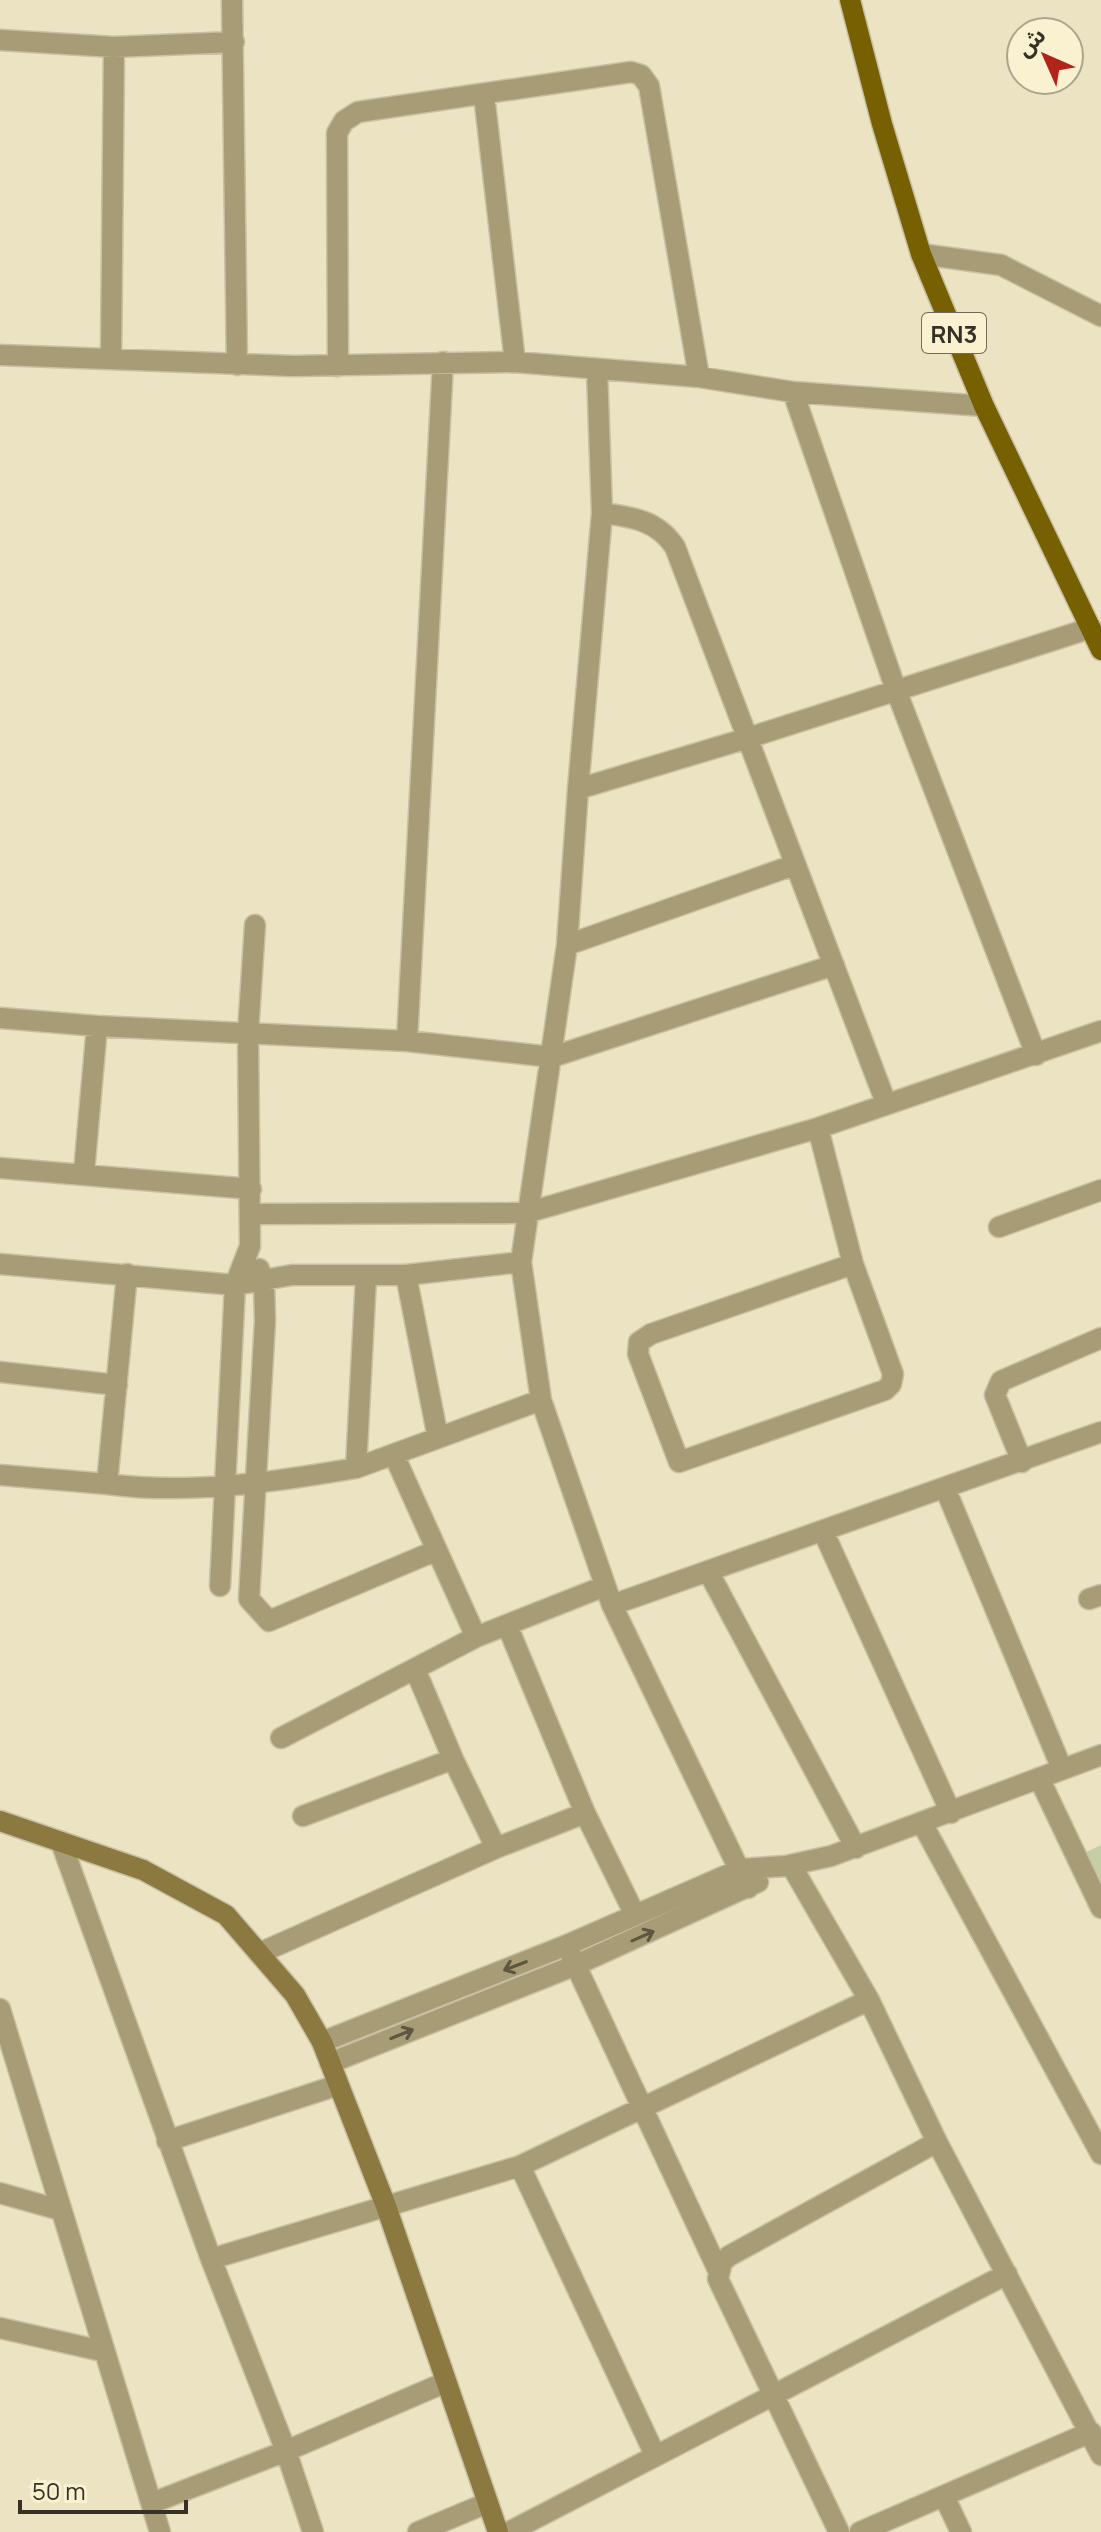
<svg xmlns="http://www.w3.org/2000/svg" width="1101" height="2532" font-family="Manrope,'Noto Sans Arabic',sans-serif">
<rect width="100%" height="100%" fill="#ece3c3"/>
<path fill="#c5cea4" d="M1101 1845V1898L1078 1856Z"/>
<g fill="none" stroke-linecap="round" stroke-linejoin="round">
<g stroke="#c7c0a3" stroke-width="23">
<path id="street" d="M232 0 237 365
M0 40 114 47 234 42
M484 95 515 362
M921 254 1001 265 1101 316
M0 355 293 366 515 362 699 377 793 392 984 406
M111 357 114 47
M338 366 337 133 344 121 358 112 631 72 641 75 649 86 699 377
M793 392 896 690 1036 1055
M602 513C632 517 657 520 675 547L886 1103
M578 789 602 513 597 369
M567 945 794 865
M0 1018 97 1026 407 1041 552 1057 834 965
M407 1041 443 362
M818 1128 853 1264
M0 1168 251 1189
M84 1172 97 1026
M252 1214 526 1213 818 1128 1101 1031
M999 1227 1101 1190
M521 1262 541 1400 612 1605 748 1888
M0 1264 235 1285 292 1275H406L521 1262 567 945 578 789 748 738 1091 628
M853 1264 893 1374 891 1384 885 1390 679 1462 638 1354 639 1342 651 1334Z
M259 1269 264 1281 265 1321 249 1599 269 1621 435 1551
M127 1274 107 1484C189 1495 275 1482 356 1468L366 1277
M0 1372 117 1385
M438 1438 541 1400
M394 1455 476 1637 605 1586
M1022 1462 995 1395 1001 1381 1101 1338
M356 1468 438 1438 406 1275
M0 1475 107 1484
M945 1488 1062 1769
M823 1531 951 1813
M708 1571 856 1848
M220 1586 235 1285 250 1246 248 1033 255 925
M1089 1599 1101 1595
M612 1605 1101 1432
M507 1625 585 1813
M415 1669 453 1759
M281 1738 476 1637
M1039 1778 1101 1908
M303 1816 453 1759 496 1848 585 1813 635 1915
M922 1823 1101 2154
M61 1842 211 2259 520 2166
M791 1865 869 2000 937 2142 1101 2455
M262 1952 496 1848
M571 1955 718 2270
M0 2009 160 2532
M322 2042 567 1945 741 1869 786 1866 831 1856 1101 1755
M330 2063 576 1965 758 1882
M167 2141 338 2085
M0 2193 60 2210
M211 2259 286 2451 446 2382
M0 2328 102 2351
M655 2455 520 2166 869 2000
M944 2496 961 2532
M152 2503 286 2451 313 2532
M418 2532 487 2503
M509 2532 1007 2274
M839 2532 718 2279 722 2262 729 2256 937 2142
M860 2532 1091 2432"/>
</g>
<g stroke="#c7c0a3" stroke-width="23">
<path id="secondary" d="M0 1821 143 1870 226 1915 295 1995 322 2042 386 2206 498 2532"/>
</g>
<g stroke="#c7c0a3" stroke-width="23">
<path id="primary" d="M850 0 882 124 921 254 984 406 1101 650"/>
</g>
<use href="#street" stroke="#a89c77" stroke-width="20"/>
<use href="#secondary" stroke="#8b793f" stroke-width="20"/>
<use href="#primary" stroke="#776001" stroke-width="20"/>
</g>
<defs><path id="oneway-shaft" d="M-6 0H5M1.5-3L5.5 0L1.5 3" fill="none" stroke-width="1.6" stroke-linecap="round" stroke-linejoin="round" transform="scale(2)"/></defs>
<g stroke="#5d5742">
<use href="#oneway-shaft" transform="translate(643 1936) rotate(-24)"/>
<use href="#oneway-shaft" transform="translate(515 1966) rotate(159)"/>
<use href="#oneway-shaft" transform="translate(402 2034) rotate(-22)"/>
</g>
<g text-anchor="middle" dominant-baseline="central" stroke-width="8" stroke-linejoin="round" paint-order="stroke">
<rect fill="#f9f1d0" stroke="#706b58" stroke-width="2" x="922" y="313" width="64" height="40" rx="6"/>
<g font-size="24" font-weight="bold" fill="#353225">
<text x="954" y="333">RN3</text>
</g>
</g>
<g transform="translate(1045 56) rotate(315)"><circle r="38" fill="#f9f1d0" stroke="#aba58c" stroke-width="2"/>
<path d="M0-6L14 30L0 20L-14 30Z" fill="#b22319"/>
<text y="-12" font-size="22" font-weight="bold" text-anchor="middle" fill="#353225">ش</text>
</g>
<path d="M20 2500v12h166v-12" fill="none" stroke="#353225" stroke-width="4"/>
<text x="32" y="2500" font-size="24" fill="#353225" stroke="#f9f1d0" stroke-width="6" paint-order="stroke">50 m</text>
</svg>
